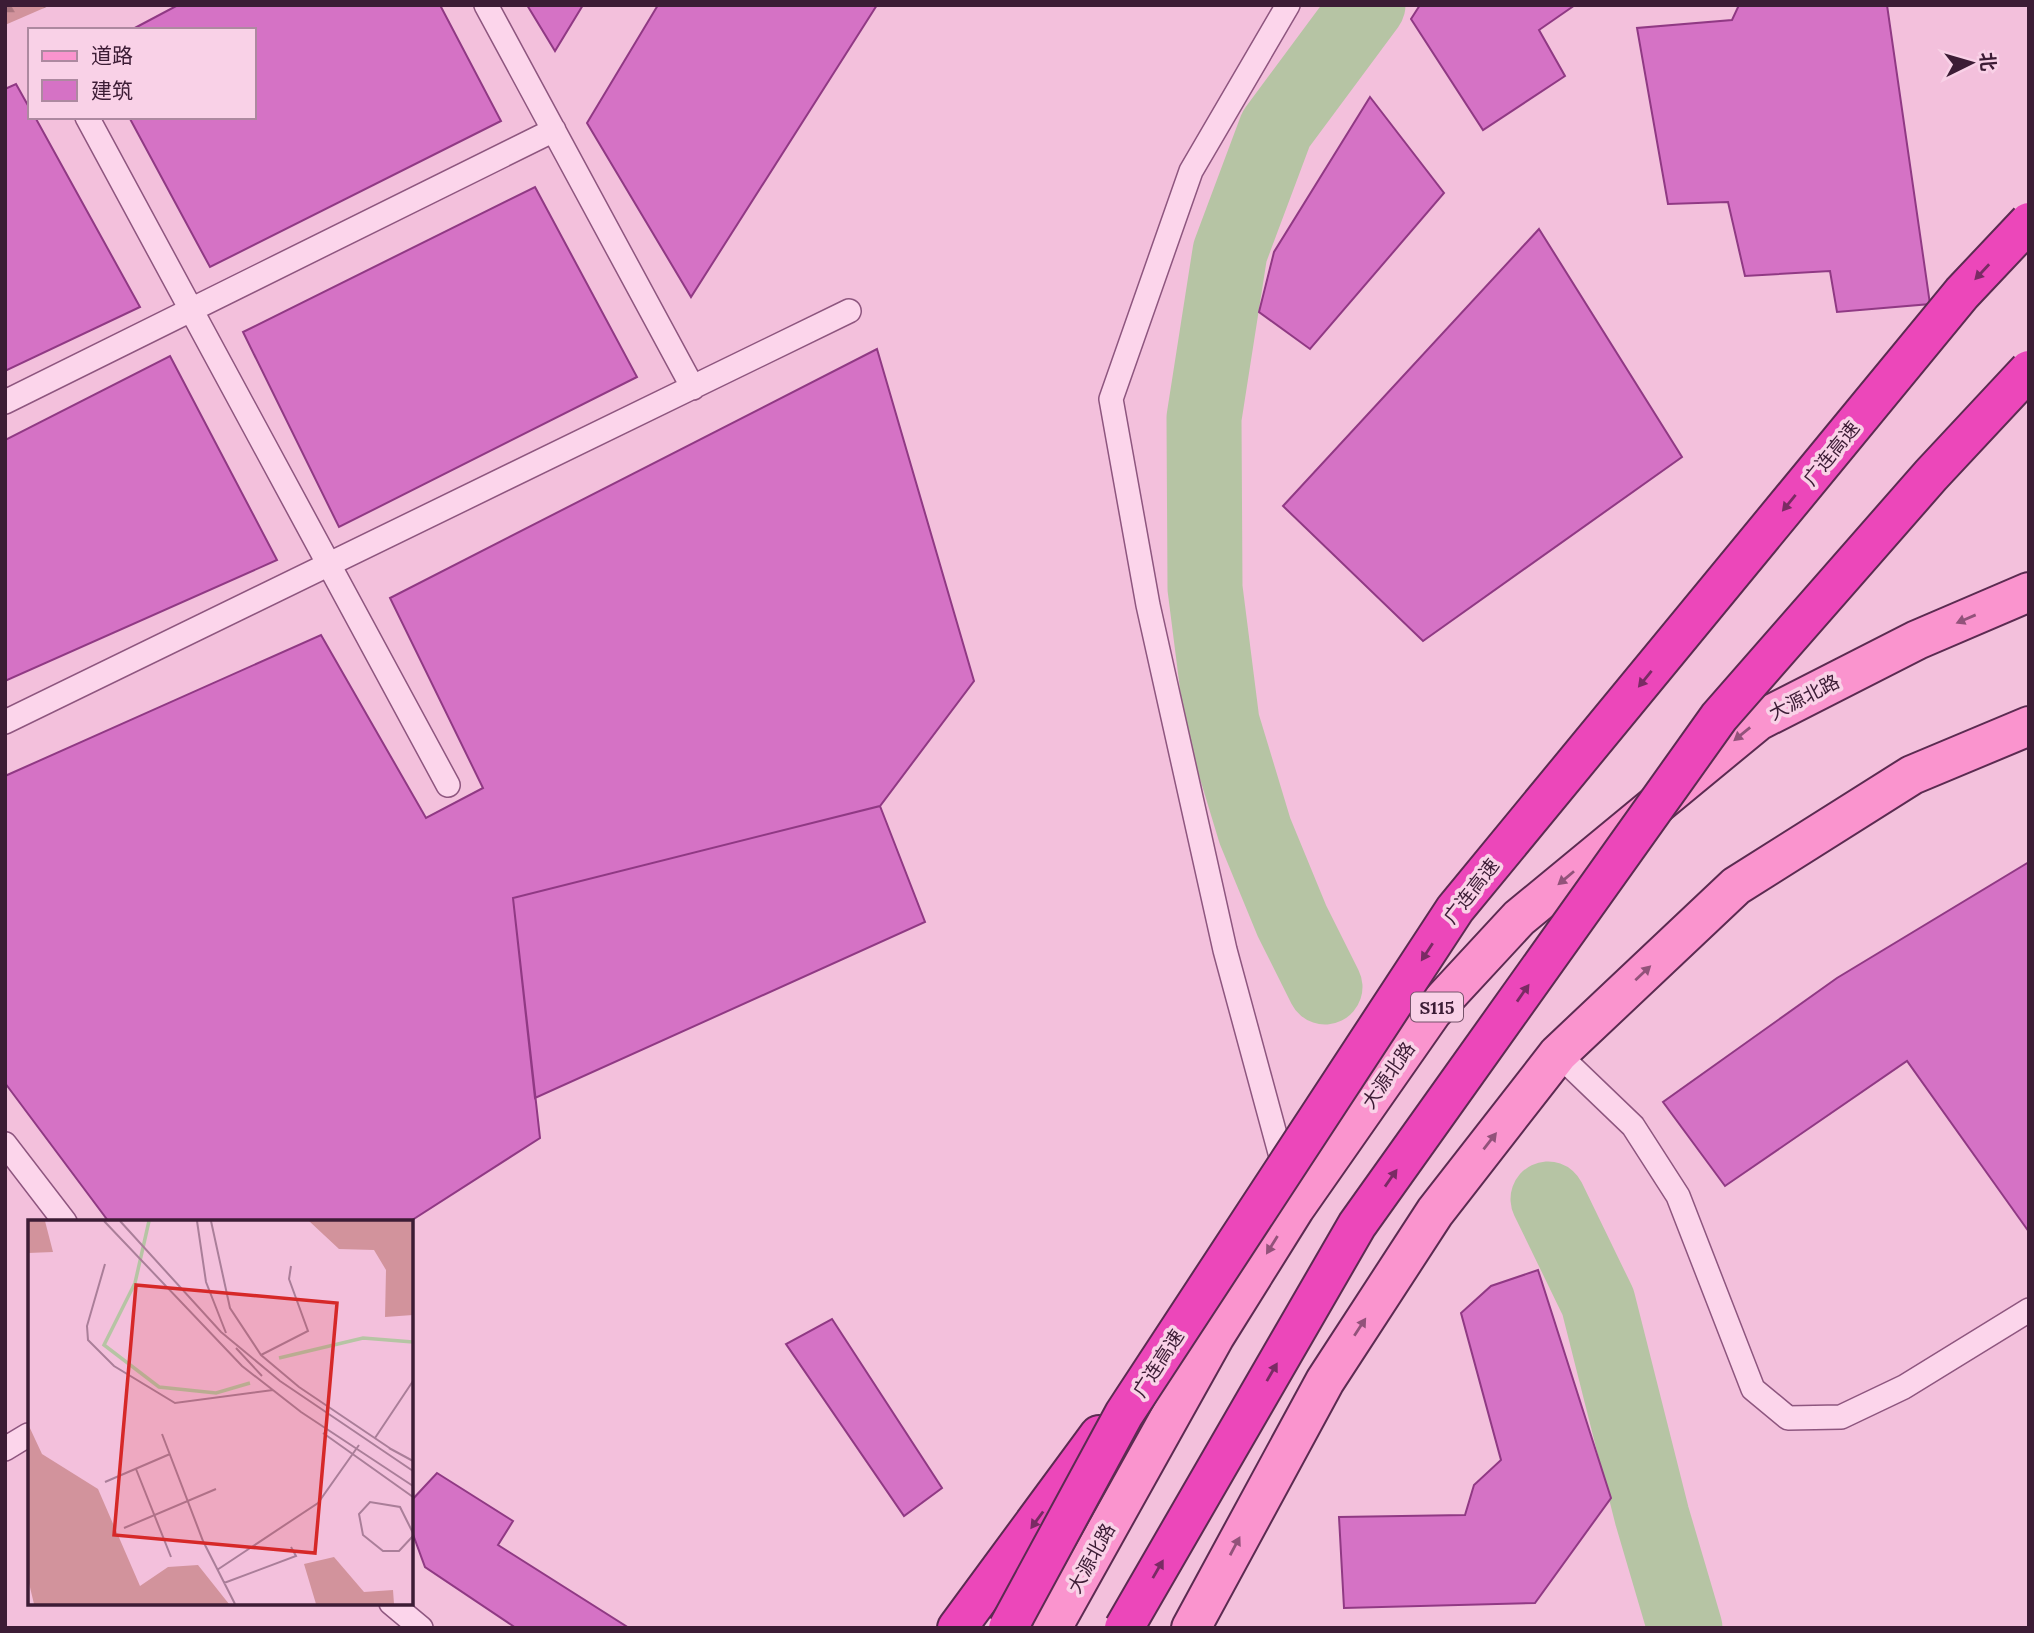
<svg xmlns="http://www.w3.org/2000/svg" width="2034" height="1633" font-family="Lora,'Noto Sans SC',serif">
<defs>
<pattern id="forest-firs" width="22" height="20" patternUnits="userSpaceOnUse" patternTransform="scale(1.75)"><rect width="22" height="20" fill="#d2939c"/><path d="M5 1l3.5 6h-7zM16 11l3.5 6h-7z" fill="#ac7780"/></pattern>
</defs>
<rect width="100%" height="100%" fill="#f3c0dc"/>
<path fill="url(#forest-firs)" d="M5 5H51L5 25Z"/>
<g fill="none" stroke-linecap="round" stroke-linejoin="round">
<path stroke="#b6c4a4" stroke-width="75" d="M1325 987 1292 921 1255 831 1222 722 1205 588 1204 418 1230 252 1276 129 1368 5
M1548 1199 1598 1302 1652 1516 1685 1628"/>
</g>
<path fill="#d572c5" stroke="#903984" stroke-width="2" d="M178 5H440L501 121 210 267 129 117H254V30H131Z
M527 5H583L555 51Z
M658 5H877L691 297 587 123Z
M1420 5H1575L1539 30 1565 76 1483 130 1411 19Z
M1739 5H1887L1930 304 1837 312 1830 271 1745 276 1728 202 1668 204 1637 28 1732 20Z
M16 84 30 109V117H35L140 307 5 371V89Z
M1370 97 1444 193 1310 349 1259 312 1274 252Z
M535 187 637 377 339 527 243 332Z
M1539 229 1682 457 1423 641 1283 506Z
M877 349 974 681 880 806 513 898 540 1138 409 1222H109L5 1083V776L321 635 426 818 483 788 390 598Z
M170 356 277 560 5 681V440Z
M880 806 925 922 535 1098 513 898Z
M2029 862V1232L1907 1061 1725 1186 1663 1102 1837 978Z
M1538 1270 1611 1498 1535 1603 1344 1608 1339 1517 1465 1515 1474 1485 1501 1460 1461 1313 1491 1286Z
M832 1319 942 1488 904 1516 786 1344Z
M437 1473 513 1521 498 1545 629 1628H516L425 1567 411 1529V1501Z"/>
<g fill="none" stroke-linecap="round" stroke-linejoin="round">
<g stroke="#8e567f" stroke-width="26">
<path id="lane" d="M486 5 693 388
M87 117 448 785
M5 402 554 130
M5 722 849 311
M1558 1054 1633 1126 1678 1196 1753 1389 1788 1418 1841 1417 1904 1387 2029 1310
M5 1144 65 1222
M1286 1175 1225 950 1148 605 1111 399 1191 171 1288 5
M5 1449 28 1435
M391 1603 421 1628"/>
</g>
<g stroke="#5b2b51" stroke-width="42">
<path id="primary" d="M1052 1628 1215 1336 1295 1208 1432 1012 1519 918 1758 721 1917 640 2029 592
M1191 1628 1325 1381 1435 1212 1558 1054 1736 886 1912 775 2029 726"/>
</g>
<g stroke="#5b2b51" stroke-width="42">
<path id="highway" d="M957 1628 1099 1435"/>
</g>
<use href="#lane" stroke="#fcd5eb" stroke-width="23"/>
<use href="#primary" stroke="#fa94ce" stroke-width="38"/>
<use href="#highway" stroke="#ec47ba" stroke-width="38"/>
<g stroke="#5b2b51" stroke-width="42" stroke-linecap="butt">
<path id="highway-bridge" d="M1008 1628 1124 1414 1455 909 1962 293 2029 222
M1124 1628 1357 1225 1719 717 1931 475 2029 370"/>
</g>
<use href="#highway-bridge" stroke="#ec47ba" stroke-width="38"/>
</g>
<defs><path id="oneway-solid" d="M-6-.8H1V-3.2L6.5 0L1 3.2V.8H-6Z" transform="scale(1.75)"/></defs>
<g fill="#7a2b64">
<use href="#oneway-solid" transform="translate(1982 272) rotate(133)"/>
<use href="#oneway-solid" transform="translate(1789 503) rotate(129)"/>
<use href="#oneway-solid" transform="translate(1645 679) rotate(129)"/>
<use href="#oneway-solid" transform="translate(1427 952) rotate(123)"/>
<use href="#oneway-solid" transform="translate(1523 993) rotate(-55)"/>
<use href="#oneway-solid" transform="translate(1391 1178) rotate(-55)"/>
<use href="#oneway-solid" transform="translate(1272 1372) rotate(-60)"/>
<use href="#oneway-solid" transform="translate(1037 1520) rotate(126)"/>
<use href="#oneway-solid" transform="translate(1158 1569) rotate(-60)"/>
</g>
<g fill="#92527a">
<use href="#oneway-solid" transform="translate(1966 619) rotate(157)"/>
<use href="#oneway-solid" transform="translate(1742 734) rotate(141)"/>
<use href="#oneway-solid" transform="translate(1566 878) rotate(140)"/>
<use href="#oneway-solid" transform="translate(1643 973) rotate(-43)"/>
<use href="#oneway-solid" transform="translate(1490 1141) rotate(-52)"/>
<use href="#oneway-solid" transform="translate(1272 1245) rotate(122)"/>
<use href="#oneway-solid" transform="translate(1360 1327) rotate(-57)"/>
<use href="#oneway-solid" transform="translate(1235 1546) rotate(-62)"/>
</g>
<g text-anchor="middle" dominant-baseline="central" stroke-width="7" stroke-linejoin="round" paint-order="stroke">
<rect fill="#f9d1e7" stroke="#75526a" stroke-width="2" x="1411" y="992.5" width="52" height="29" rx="5"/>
<g font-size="18" font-weight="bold" fill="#3c1c35">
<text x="1437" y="1007">S115</text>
</g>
<g font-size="19" fill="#3c1c35" stroke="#f9d1e7">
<text transform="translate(1831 453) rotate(-51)">广连高速</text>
<text transform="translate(1804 697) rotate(-27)">大源北路</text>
<text transform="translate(1471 891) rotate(-52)">广连高速</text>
<text transform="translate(1388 1075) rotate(-55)">大源北路</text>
<text transform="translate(1158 1363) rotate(-57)">广连高速</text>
<text transform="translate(1091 1558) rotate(-61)">大源北路</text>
</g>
</g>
<g transform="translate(28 1220)">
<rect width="385" height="385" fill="#f3c0dc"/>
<path d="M0 1H17L25 32 0 33ZM281 1H385V95L357 97 358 50 346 30 311 29ZM0 204 14 234 70 269 112 366 140 347 170 345 201 384H6L0 359ZM306 337 336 372 365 370 366 384H288L276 344Z" fill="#d2939c"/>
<path fill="none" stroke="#b6c4a4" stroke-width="3.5" d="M121 1 107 63 76 125 131 167 188 173 222 163M251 138 335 118 385 122"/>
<path fill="none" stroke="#aa7e99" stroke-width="2" d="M76 1 214 146 273 192 385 266M92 1 193 112 252 161 385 251M169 1 178 62 198 113M183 1 202 88 233 135 271 167 366 231M77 44 59 106 60 120 86 146 147 183 245 170M208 128 234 156M233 135 280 111 261 59 263 46M295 213 385 277M134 214 175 321 207 384M347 218 385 161M361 228 385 241M108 249 143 337M77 262 142 234M96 308 188 269M385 313 372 287 342 282 331 294 335 315 355 331H371L385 316M189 350 290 283 331 225M196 363 268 336 263 327"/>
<path fill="#d62828" fill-opacity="0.15" stroke="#d62828" stroke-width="3.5" d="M108 65 309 83 287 333 86 315Z"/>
<rect width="385" height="385" fill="none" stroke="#3c1c35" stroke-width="3.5"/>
</g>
<rect width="2034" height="1633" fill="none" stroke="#3c1c35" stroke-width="14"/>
<rect x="28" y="28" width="228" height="91" fill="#f9d1e7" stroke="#ad89a0" stroke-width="2"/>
<rect x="42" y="51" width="35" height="10" fill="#fa94ce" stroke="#ad89a0" stroke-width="2"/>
<text x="91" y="63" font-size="21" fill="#3c1c35">道路</text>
<rect x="42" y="80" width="35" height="21" fill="#d572c5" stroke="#ad89a0" stroke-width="2"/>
<text x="91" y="98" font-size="21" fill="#3c1c35">建筑</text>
<g transform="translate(1971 63) rotate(85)" stroke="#f9d1e7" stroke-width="5" paint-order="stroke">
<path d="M0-5L12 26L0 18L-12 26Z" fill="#3c1c35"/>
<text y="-10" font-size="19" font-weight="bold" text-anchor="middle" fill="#3c1c35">北</text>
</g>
</svg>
